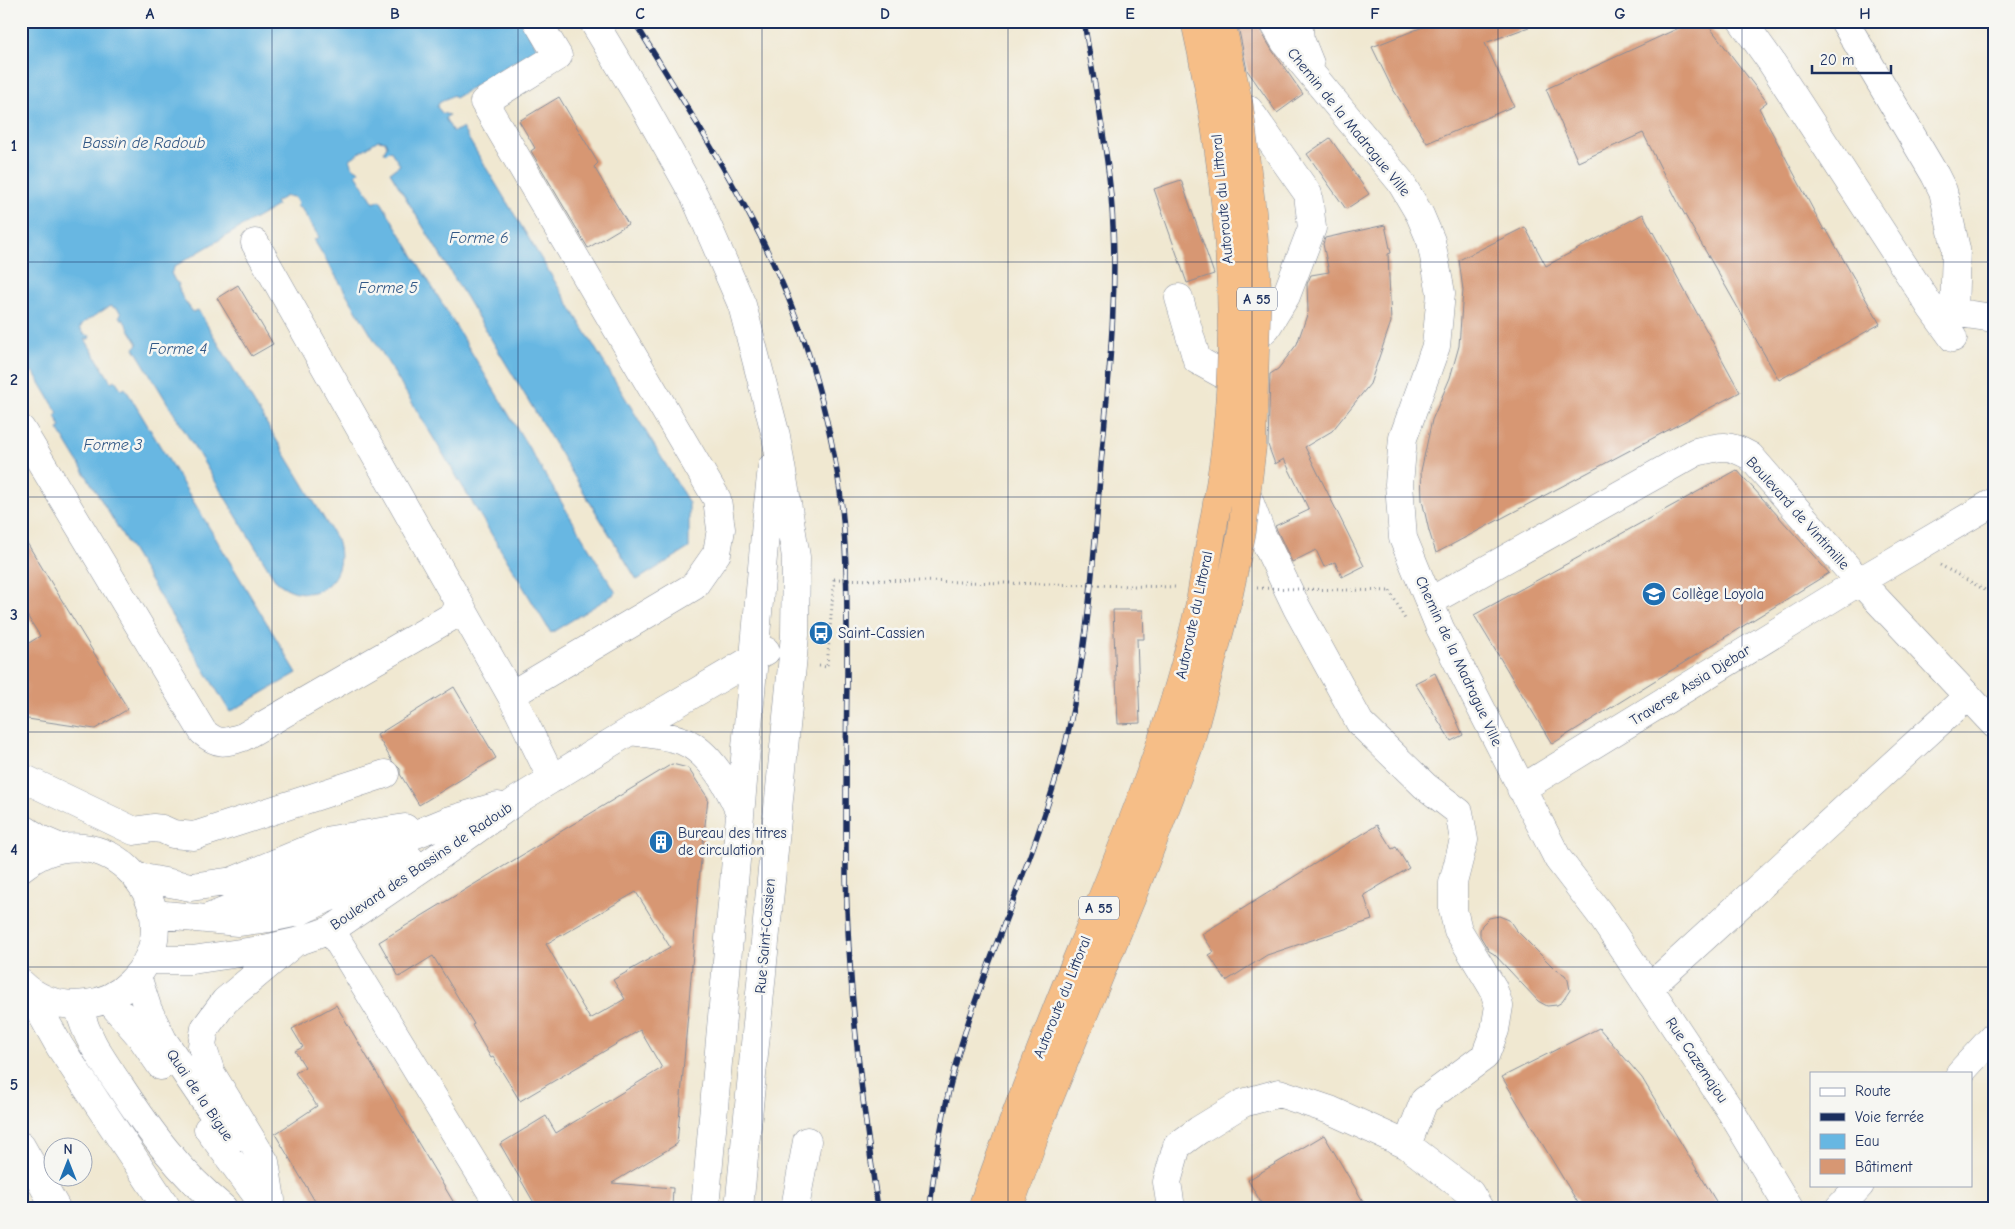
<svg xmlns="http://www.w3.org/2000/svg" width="2015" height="1229" font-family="'Comic Neue',sans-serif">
<rect width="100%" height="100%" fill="#f6f6f2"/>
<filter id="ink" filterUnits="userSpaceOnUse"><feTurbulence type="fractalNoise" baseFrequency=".02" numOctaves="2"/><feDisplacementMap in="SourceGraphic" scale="10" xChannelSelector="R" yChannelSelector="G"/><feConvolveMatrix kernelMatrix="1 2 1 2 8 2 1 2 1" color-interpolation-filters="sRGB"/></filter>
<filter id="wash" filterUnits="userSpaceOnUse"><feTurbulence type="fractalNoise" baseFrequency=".0096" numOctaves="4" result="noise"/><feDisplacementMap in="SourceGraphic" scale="20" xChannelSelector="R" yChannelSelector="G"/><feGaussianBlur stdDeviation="1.12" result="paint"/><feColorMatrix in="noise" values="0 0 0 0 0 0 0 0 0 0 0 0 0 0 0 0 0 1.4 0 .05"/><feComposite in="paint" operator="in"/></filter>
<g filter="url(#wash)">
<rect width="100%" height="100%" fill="#f0e8d1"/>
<path fill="#67b7e2" stroke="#4173a0" d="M21 21H521L537 48 455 98 453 95 439 103 437 107 442 113 449 115 445 118 453 132 462 128 689 503V548L637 580 390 172 400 165 390 150 386 154 384 151 387 146 385 141 378 140 350 159 353 168 357 169 359 171 356 174 374 203 380 200 616 593 551 633 314 240 319 237 301 208H299L297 206 298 203 294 197 286 196 275 202 277 206 175 266 171 273 175 281 179 284 178 286 182 297 193 312 198 310 337 540C351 582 310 610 276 581L134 348 138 344 123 319H121L119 317 121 314 118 309 110 306 83 323 80 328 84 334 90 336 89 339H85L111 382 115 380 122 390 125 388 297 673 230 712 58 429 61 427 55 416 58 413 33 371 29 374 27 371 30 367 26 362H21Z"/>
<g id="blocks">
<path fill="#d79773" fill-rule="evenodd" d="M1237 21H1255L1272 50 1303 94 1277 113 1247 70Z
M1438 21H1537V24L1485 43 1514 106 1427 143 1391 86 1372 47Z
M1694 21H1705L1767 102 1759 108 1824 230 1826 229 1880 324 1779 380 1681 208 1643 133 1578 162 1546 89Z
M559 97 598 163 594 167 628 224 588 248 531 151 535 148 519 121Z
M1330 138 1369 194 1346 209 1307 154Z
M1181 180 1214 274 1187 283 1154 189Z
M1643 214 1740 392 1436 553 1429 531 1422 500 1421 471 1432 420 1450 378 1459 346 1463 290 1459 260 1525 227 1546 266Z
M1385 225 1391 253 1388 254 1391 322 1370 384 1332 431 1305 447 1364 566 1342 577 1335 562 1324 567 1316 550 1292 562 1275 526 1309 510 1284 459 1275 464 1268 445 1270 374 1278 369 1297 344 1308 312 1307 284 1311 275 1329 272 1323 244 1325 238Z
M238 285 273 344 252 356 217 298Z
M1737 470 1829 573 1552 744 1474 615Z
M21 533 128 709 95 729 21 718V648L40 636 21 606Z
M1113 610H1143L1144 639H1137L1140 723 1118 724Z
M1435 673 1463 735 1451 741 1415 683Z
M454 687 496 758 419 805 400 774V769L392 761 377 735Z
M672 764 688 768 708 798 700 870 677 1144 612 1183 673 1188 672 1208H537L500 1144 546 1116 556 1133 662 1068 640 1030 520 1101 493 1057 491 1058 472 1025 474 1024 433 956 399 977 379 942ZM636 892 670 947 613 980 625 999 590 1019 546 944Z
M1377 825 1392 849 1396 847 1409 868 1364 895 1372 920 1267 955 1226 981 1209 955 1214 952 1202 934Z
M1499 916 1509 920 1516 930 1555 969 1565 975 1568 980 1570 990 1562 1002 1557 1005 1547 1006 1538 1001 1494 954 1489 951 1480 936V930L1482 925 1489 918Z
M336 1005 351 1030 457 1208H319L275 1134 317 1106 295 1073 305 1067 295 1051 303 1047 292 1029Z
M1599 1028 1642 1078 1720 1208H1581L1502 1077Z
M1324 1135 1367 1208H1264L1248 1180Z"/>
</g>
</g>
<g filter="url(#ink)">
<use href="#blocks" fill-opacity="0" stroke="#868c98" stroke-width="1"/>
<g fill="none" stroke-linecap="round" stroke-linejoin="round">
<g stroke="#868c98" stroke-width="29">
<path id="minor" d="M593 21 640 99 695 197 742 305 776 436 796 557 795 635 739 1208
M1273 21 1285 42 1400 181 1420 215 1431 241 1441 293 1436 346 1403 438 1399 484 1403 538 1440 628 1558 859 1600 914 1732 1113 1789 1208
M1298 21 1300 39 1310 64
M1742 21 1770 60 1932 309 1953 338
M1844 21 1935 175 1943 191 1956 249 1954 312
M255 243 511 695 552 779
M1179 298 1197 360 1224 375
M1936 310 1994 318
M1243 351 1267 327 1286 296 1312 228 1308 194 1249 110
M21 429 203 732C218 745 224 743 243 737L463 610
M1244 487 1262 535 1297 608 1360 723 1425 786 1459 812 1464 840 1453 883V910L1458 930 1493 988 1499 1006 1495 1030 1485 1056 1424 1101 1407 1145
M1429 602 1696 452C1720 446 1728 443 1750 456L1850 571 1994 724
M511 695 694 586 717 553 721 529 717 499 484 102 558 56 537 21
M630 731C648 734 667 735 683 741 710 752 730 788 740 813
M21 777 134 831 153 828 162 829 173 834 194 836 385 774
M1521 789 1860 581 1994 502
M21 827 40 839 61 848
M21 868C103 801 202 913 130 983 119 994 104 1002 87 1004 63 1007 39 1001 21 983
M138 877 191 887 233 881 331 840 405 828
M154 914 238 922 269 918 298 912 410 859
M206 919 448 821 498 806
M331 930 501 1208
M147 960H192L260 950 296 942 331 930 435 859 519 799 630 731 766 651
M137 976 148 1010 163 1040 231 1140
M1649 988 1968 696
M28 990 60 1047 167 1208
M108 999 141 1037 161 1066
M78 1005C86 1038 101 1058 120 1086 150 1132 179 1172 223 1208
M1960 1073 1994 1036
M208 1129 266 1208
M21 1146 56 1208
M271 1200 265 1162 211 1073 202 1046 205 1028 225 1001 293 944
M705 1208 766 523 772 467
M795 1208 807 1141
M1171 1208 1167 1182 1177 1146 1199 1130 1243 1103 1279 1093 1330 1110 1407 1145 1470 1193 1479 1208
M1839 1208 1860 1185"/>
</g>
<g stroke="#868c98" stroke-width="29">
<path id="highway" d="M982 1208C1009 1131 1038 1056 1068 981 1119 857 1172 734 1200 603
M1009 1208 1039 1123 1131 899 1189 746 1227 603"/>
</g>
<path stroke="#868c98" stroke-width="3" stroke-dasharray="1 4" stroke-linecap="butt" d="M1940 565 1994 595
M1390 591 1406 621
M819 666 827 667 834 579"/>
<use href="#minor" stroke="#fff" stroke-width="28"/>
<use href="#highway" stroke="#f6be87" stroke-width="28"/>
<g stroke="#1b2f5e" stroke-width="5.5">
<path id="rail" d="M634 21C700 129 775 240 811 362 825 409 837 459 842 508 848 566 847 624 847 682 846 746 846 810 846 874 848 986 861 1097 878 1208
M930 1208C936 1147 947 1087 966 1029 994 942 1033 859 1058 771 1087 671 1093 567 1101 464 1109 375 1119 285 1111 196 1106 137 1093 79 1084 21"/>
</g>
<use href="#rail" stroke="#f6f6f2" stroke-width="4" stroke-dasharray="11" stroke-linecap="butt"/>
<g stroke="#868c98" stroke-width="29" stroke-linecap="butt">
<path id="highway-bridge" d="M1195 21C1226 159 1241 302 1226 442 1220 496 1208 549 1200 603
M1221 21 1239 106 1252 212 1257 287 1252 446 1242 531 1227 603"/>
</g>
<path stroke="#868c98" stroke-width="3" stroke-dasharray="1 4" stroke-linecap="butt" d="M834 579 1176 587
M1257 588 1390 591"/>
<use href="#highway-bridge" stroke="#f6be87" stroke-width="28"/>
</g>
</g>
<path fill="none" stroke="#1b2f5e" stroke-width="1" stroke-opacity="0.55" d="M272 21V1208M518 21V1208M762 21V1208M1008 21V1208M1252 21V1208M1498 21V1208M1742 21V1208M21 262H1994M21 497H1994M21 732H1994M21 967H1994"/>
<defs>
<g id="school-disc" transform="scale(1.25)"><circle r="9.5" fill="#1f6fb2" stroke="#f6f6f2"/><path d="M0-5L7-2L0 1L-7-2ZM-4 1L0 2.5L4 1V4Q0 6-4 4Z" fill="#fff"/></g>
<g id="bus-disc" transform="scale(1.25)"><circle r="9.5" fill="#1f6fb2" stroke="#f6f6f2"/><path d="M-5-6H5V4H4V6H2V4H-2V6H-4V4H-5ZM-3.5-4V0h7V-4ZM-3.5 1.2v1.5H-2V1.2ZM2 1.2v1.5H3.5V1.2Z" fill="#fff"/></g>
<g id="building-disc" transform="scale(1.25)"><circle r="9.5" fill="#1f6fb2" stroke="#f6f6f2"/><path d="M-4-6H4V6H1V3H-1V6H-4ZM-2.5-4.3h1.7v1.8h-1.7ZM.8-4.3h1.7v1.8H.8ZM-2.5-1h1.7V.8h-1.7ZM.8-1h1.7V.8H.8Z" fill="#fff"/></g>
</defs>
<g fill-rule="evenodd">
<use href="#school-disc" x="1654" y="594"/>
<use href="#bus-disc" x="821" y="633"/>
<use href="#building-disc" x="661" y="842"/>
</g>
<g text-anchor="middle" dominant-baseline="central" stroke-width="5" stroke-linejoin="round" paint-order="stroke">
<g fill="#f6f6f2" stroke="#5d6b8a" stroke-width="1">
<rect x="1237" y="287.5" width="40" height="23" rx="4"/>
<rect x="1079" y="896.5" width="40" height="23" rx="4"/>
</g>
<g font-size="14" font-weight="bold" fill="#1b2f5e">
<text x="1257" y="299">A 55</text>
<text x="1099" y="908">A 55</text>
</g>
<g font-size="15" fill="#1b2f5e" stroke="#f6f6f2">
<text transform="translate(1349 122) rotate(51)">Chemin de la Madrague Ville</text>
<text transform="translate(1222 199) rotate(-95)">Autoroute du Littoral</text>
<text transform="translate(1798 513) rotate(48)">Boulevard de Vintimille</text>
<text transform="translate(1194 615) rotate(-78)">Autoroute du Littoral</text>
<text transform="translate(1459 661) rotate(65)">Chemin de la Madrague Ville</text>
<text transform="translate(1690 685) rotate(-32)">Traverse Assia Djebar</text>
<text transform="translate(421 866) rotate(-34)">Boulevard des Bassins de Radoub</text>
<text transform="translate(765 936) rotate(-85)">Rue Saint-Cassien</text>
<text transform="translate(1062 997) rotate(-68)">Autoroute du Littoral</text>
<text transform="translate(1697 1060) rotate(56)">Rue Cazemajou</text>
<text transform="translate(200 1095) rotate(56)">Quai de la Bigue</text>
</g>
<g font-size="15" fill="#1b2f5e" stroke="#f6f6f2" text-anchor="start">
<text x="1672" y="594">Collège Loyola</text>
<text x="838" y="633">Saint-Cassien</text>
<text x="678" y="833">Bureau des titres<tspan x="678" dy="17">de circulation</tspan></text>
</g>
<g font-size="16" font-style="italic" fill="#325886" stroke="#f6f6f2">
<text x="144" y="143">Bassin de Radoub</text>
<text x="479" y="238">Forme 6</text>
<text x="388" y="288">Forme 5</text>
<text x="178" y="349">Forme 4</text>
<text x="113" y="445">Forme 3</text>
</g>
</g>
<rect width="2015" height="1229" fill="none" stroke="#f6f6f2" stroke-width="55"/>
<rect x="1810" y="1072" width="162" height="115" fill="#f6f6f2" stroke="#9ea6b7"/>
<rect x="1820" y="1088" width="25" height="8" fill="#ffffff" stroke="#9ea6b7"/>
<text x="1855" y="1096" font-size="15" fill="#1b2f5e">Route</text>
<rect x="1820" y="1113" width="25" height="8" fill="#1b2f5e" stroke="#9ea6b7"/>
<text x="1855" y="1122" font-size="15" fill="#1b2f5e">Voie ferrée</text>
<rect x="1820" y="1134" width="25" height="15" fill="#67b7e2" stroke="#9ea6b7"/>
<text x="1855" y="1146" font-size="15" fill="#1b2f5e">Eau</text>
<rect x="1820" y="1159" width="25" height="15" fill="#d79773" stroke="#9ea6b7"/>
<text x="1855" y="1172" font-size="15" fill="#1b2f5e">Bâtiment</text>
<g transform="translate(68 1162)"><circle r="24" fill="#f6f6f2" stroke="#9ea6b7"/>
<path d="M0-4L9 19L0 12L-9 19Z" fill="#1f6fb2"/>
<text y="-8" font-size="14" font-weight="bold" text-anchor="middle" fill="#1b2f5e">N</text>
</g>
<path d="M1812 65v8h79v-8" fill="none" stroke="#1b2f5e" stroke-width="2.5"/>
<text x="1820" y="65" font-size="15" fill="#1b2f5e" stroke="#f6f6f2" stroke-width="4" paint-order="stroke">20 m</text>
<rect x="28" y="28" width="1960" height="1174" fill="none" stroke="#1b2f5e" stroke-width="2"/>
<g font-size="16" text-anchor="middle" font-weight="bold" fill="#1b2f5e">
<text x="150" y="19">A</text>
<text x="395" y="19">B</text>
<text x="640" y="19">C</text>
<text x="885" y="19">D</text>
<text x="1130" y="19">E</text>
<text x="1375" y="19">F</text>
<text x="1620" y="19">G</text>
<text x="1865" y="19">H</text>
<text x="14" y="151">1</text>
<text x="14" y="385">2</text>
<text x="14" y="620">3</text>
<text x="14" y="855">4</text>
<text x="14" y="1090">5</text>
</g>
</svg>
